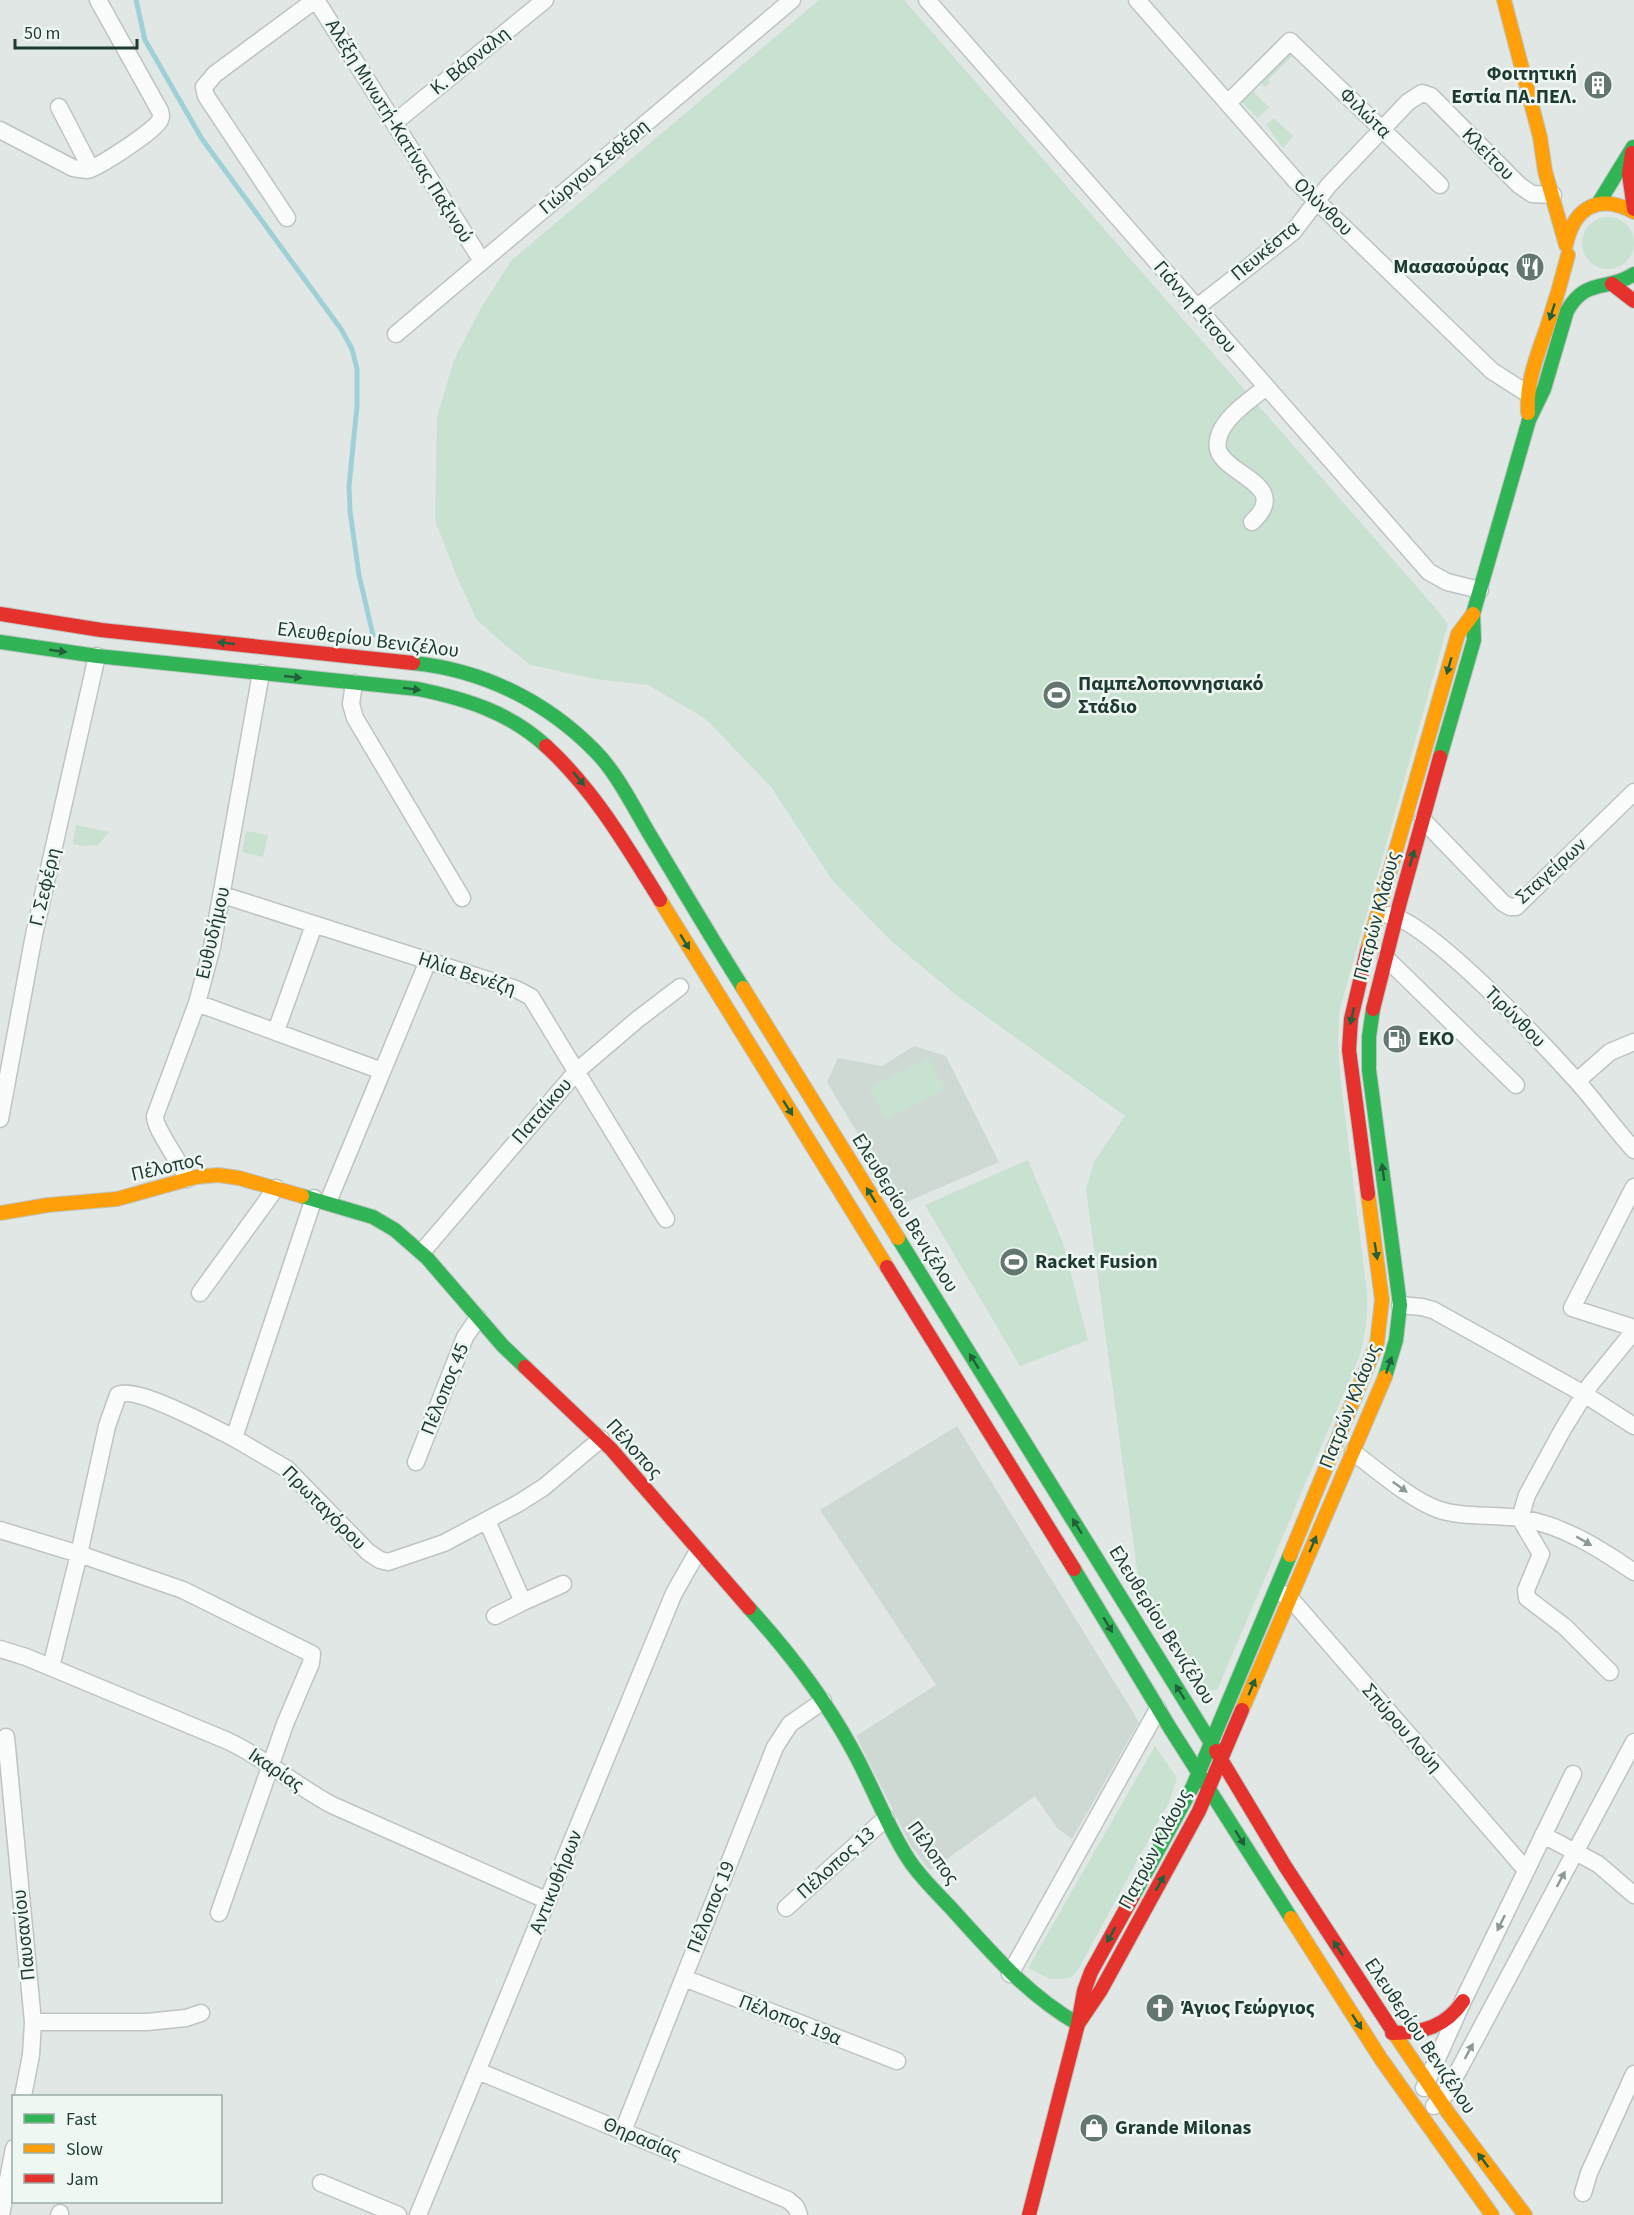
<svg xmlns="http://www.w3.org/2000/svg" width="1634" height="2215" font-family="'Source Sans 3',sans-serif">
<rect width="100%" height="100%" fill="#e1e7e4"/>
<path fill="#ced9d4" d="M914 1046 946 1056 999 1162 900 1205 827 1082 838 1058 882 1066Z
M957 1426 1139 1722 1072 1839 1057 1828 1035 1796 930 1871 911 1846 856 1736 936 1685 820 1510Z"/>
<path fill="#c9e1d0" d="M819 0H904L1438 611 1448 624 1339 1012 1338 1042 1341 1084 1367 1293C1368 1316 1365 1336 1359 1358L1217 1690H1207L1138 1577 1086 1189 1094 1162 1125 1116 956 995 891 941 832 880 771 787 706 719 648 685 595 679 531 665 505 645 477 620 456 575 435 520 437 417 454 360 481 308 511 261Z
M1290 54 1292 56 1268 80 1270 83 1265 87 1261 83Z
M1253 91 1269 107 1258 118 1242 102Z
M1274 118 1293 136 1283 148 1266 125Z
M1582 243a26 26 0 1 1 52 0a26 26 0 1 1-52 0Z
M76 825 109 832 98 845 83 846 73 844Z
M246 831 268 835 263 857 242 852Z
M929 1058 945 1089 886 1120 869 1088Z
M1028 1160 1063 1243 1088 1340 1020 1366 925 1205Z
M1155 1746 1177 1778 1169 1802 1078 1970 1070 1978 1050 1979 1028 1968Z"/>
<g fill="none" stroke-linecap="round" stroke-linejoin="round">
<path stroke="#a0d0d7" stroke-width="5" d="M136 0 145 40 202 139 341 329 352 349 357 369V406L349 486 350 511 359 575 373 635"/>
<g stroke="#bec4c1" stroke-width="19">
<path id="street" d="M316 0 482 261
M927 0 1429 572 1447 582 1480 590
M1137 0 1296 181 1492 371 1528 394
M1228 103 1290 41 1440 185
M59 107 91 169
M394 123 545 0
M0 130 73 168C78 169 83 170 87 170 98 168 156 130 160 120 162 116 161 115 160 111L98 0
M287 218 206 96 204 87 215 74 315 0
M1196 308 1293 232 1329 185 1408 102 1422 93 1431 96 1519 185 1532 194 1553 195
M396 334 792 0
M1252 522C1291 486 1229 476 1219 452 1216 447 1218 438 1220 433 1228 414 1251 400 1266 387
M354 683 351 704 355 718 462 898
M1423 820 1503 903 1510 907H1516L1634 792
M223 895 516 989 531 997 666 1219
M1387 915C1424 916 1546 1047 1575 1079 1596 1102 1613 1127 1634 1150
M1386 958 1516 1085
M197 1003 382 1071
M276 1031 314 925
M1577 1081 1610 1052 1634 1042
M0 1119 34 935 97 656
M187 1179C181 1163 154 1128 155 1116L197 1003 212 947 261 673
M1634 1187 1572 1308 1634 1328
M314 1198 234 1438 287 1469 368 1552 380 1560 388 1562 444 1543 519 1503 544 1487 601 1439
M328 1202 428 961
M422 1252 577 1071 638 1019 680 987
M200 1293 276 1188
M1400 1305 1422 1307 1433 1310 1584 1394 1634 1426
M1353 1452C1377 1470 1410 1499 1437 1509 1462 1518 1492 1514 1518 1518 1561 1524 1599 1548 1634 1572
M416 1462 465 1337 478 1318
M487 1521 523 1602 495 1616
M0 1530 79 1554 183 1590 312 1654 311 1663 285 1724 219 1913
M1283 1594 1290 1598 1526 1870
M523 1602 563 1584
M0 1649 26 1657 228 1741C266 1759 296 1786 332 1805L548 1901
M51 1667 79 1554 107 1426 118 1395C135 1385 214 1428 234 1438
M1610 1672 1565 1627 1527 1598 1526 1590 1541 1554 1522 1522 1521 1515 1527 1495 1563 1429 1590 1385 1634 1331
M6 1737 33 2022 31 2055 23 2096
M1543 1835 1598 1864 1634 1895
M786 1908 886 1818
M1010 1974 1158 1709
M684 1978 897 2061
M33 2022H147L186 2018 201 2013
M478 2071 788 2200 796 2207 799 2215
M1424 2088 1463 2001 1573 1774
M1434 2106 1445 2095 1463 2062 1634 1742
M623 2131 775 1747 790 1724 823 1701
M321 2183 398 2215
M1583 2193 1589 2173 1634 2074
M1 2215 14 2148
M59 2215 60 2213
M418 2215 674 1593 698 1551"/>
</g>
<g stroke="#bdc5c2" stroke-width="16">
<path id="fast" d="M1598 204 1633 147
M0 642 97 656 418 689C466 699 509 712 546 746
M413 663C483 670 546 701 595 751 617 773 634 808 650 835 681 886 711 938 743 988
M1440 757 1474 640 1473 614 1529 420 1544 389 1567 311C1586 277 1607 292 1634 274
M1373 1009 1369 1037V1070L1400 1305 1396 1340 1385 1377
M302 1196 373 1217 395 1230 427 1258 503 1346 525 1367
M898 1238 1216 1751
M1074 1569 1170 1728 1291 1918
M749 1608C788 1651 823 1696 851 1747 872 1784 886 1825 909 1860 921 1878 937 1893 951 1908 991 1952 1026 1994 1078 2024
M1133 1896 1193 1786 1290 1555"/>
</g>
<g stroke="#bdc5c2" stroke-width="16">
<path id="slow" d="M1504 0 1540 137 1545 171 1566 245
M1566 245C1574 207 1599 193 1634 212
M1528 413C1526 382 1537 356 1547 327 1555 303 1562 279 1568 255
M660 900 887 1267
M1367 951 1458 634 1473 614
M743 988 898 1238
M0 1213 48 1205 117 1199 196 1177 218 1175 239 1178 302 1196
M1290 1555 1377 1343 1382 1300 1368 1194
M1242 1710 1385 1377
M1291 1918 1381 2059 1492 2215
M1394 2033 1449 2114 1525 2215"/>
</g>
<g stroke="#bdc5c2" stroke-width="16">
<path id="jam" d="M1632 153 1629 174 1634 209
M1612 284 1634 301
M0 614 101 630 413 663
M546 746C594 790 626 845 660 900
M1367 951 1351 1019 1349 1050 1368 1194
M1373 1009 1400 902 1440 757
M887 1267 1074 1569
M525 1367 611 1449 749 1608
M1216 1751 1285 1866 1394 2033
M1078 2024 1101 1990 1199 1811 1242 1710
M1392 2033C1422 2033 1446 2027 1463 2001
M1029 2215 1078 2024 1084 1991 1091 1972 1133 1896"/>
</g>
<use href="#street" stroke="#fafbfb" stroke-width="16"/>
<use href="#fast" stroke="#30b455" stroke-width="14"/>
<use href="#slow" stroke="#ff9f0a" stroke-width="14"/>
<use href="#jam" stroke="#e5322d" stroke-width="14"/>
</g>
<defs><path id="oneway-solid" d="M-6-.8H1V-3.2L6.5 0L1 3.2V.8H-6Z" transform="scale(1.5)"/></defs>
<g fill="#245f3c">
<use href="#oneway-solid" transform="translate(1552 312) rotate(108)"/>
<use href="#oneway-solid" transform="translate(226 643) rotate(-174)"/>
<use href="#oneway-solid" transform="translate(58 651) rotate(8)"/>
<use href="#oneway-solid" transform="translate(1449 666) rotate(106)"/>
<use href="#oneway-solid" transform="translate(293 677) rotate(6)"/>
<use href="#oneway-solid" transform="translate(412 689) rotate(7)"/>
<use href="#oneway-solid" transform="translate(579 779) rotate(50)"/>
<use href="#oneway-solid" transform="translate(1412 858) rotate(-74)"/>
<use href="#oneway-solid" transform="translate(685 942) rotate(59)"/>
<use href="#oneway-solid" transform="translate(1352 1016) rotate(102)"/>
<use href="#oneway-solid" transform="translate(788 1108) rotate(58)"/>
<use href="#oneway-solid" transform="translate(1383 1172) rotate(-98)"/>
<use href="#oneway-solid" transform="translate(871 1195) rotate(-122)"/>
<use href="#oneway-solid" transform="translate(1376 1251) rotate(81)"/>
<use href="#oneway-solid" transform="translate(974 1361) rotate(-122)"/>
<use href="#oneway-solid" transform="translate(1389 1365) rotate(-71)"/>
<use href="#oneway-solid" transform="translate(1077 1526) rotate(-122)"/>
<use href="#oneway-solid" transform="translate(1313 1544) rotate(-67)"/>
<use href="#oneway-solid" transform="translate(1108 1625) rotate(59)"/>
<use href="#oneway-solid" transform="translate(1252 1687) rotate(-67)"/>
<use href="#oneway-solid" transform="translate(1180 1692) rotate(-122)"/>
<use href="#oneway-solid" transform="translate(1240 1838) rotate(58)"/>
<use href="#oneway-solid" transform="translate(1160 1883) rotate(-61)"/>
<use href="#oneway-solid" transform="translate(1111 1935) rotate(119)"/>
<use href="#oneway-solid" transform="translate(1338 1948) rotate(-123)"/>
<use href="#oneway-solid" transform="translate(1357 2022) rotate(57)"/>
<use href="#oneway-solid" transform="translate(1483 2160) rotate(-127)"/>
</g>
<g fill="#8c9a96">
<use href="#oneway-solid" transform="translate(1400 1487) rotate(36)"/>
<use href="#oneway-solid" transform="translate(1584 1541) rotate(30)"/>
<use href="#oneway-solid" transform="translate(1561 1879) rotate(-62)"/>
<use href="#oneway-solid" transform="translate(1501 1923) rotate(116)"/>
<use href="#oneway-solid" transform="translate(1469 2051) rotate(-62)"/>
</g>
<defs>
<g id="building-disc" transform="scale(1.5)"><circle r="9.5" fill="#637770" stroke="#eef7f2"/><path d="M-4-6H4V6H1V3H-1V6H-4ZM-2.5-4.3h1.7v1.8h-1.7ZM.8-4.3h1.7v1.8H.8ZM-2.5-1h1.7V.8h-1.7ZM.8-1h1.7V.8H.8Z" fill="#fff"/></g>
<g id="restaurant-disc" transform="scale(1.5)"><circle r="9.5" fill="#637770" stroke="#eef7f2"/><path d="M-5-6h1v4h1v-4h1v4h1v-4h1v5L-1.5 .5V6h-2V.5L-5-1ZM5-6V6H3V1.5H1.5Q1.5-4 5-6Z" fill="#fff"/></g>
<g id="stadium-disc" transform="scale(1.5)"><circle r="9.5" fill="#637770" stroke="#eef7f2"/><path d="M0-5a6.5 5 0 1 0 0 10a6.5 5 0 1 0 0-10ZM-3.5-1.8h7v3.6h-7Z" fill="#fff"/></g>
<g id="fuel-disc" transform="scale(1.5)"><circle r="9.5" fill="#637770" stroke="#eef7f2"/><path d="M-5.5-6h7V0h2V4h1.3V-2.5L3-4.5l.8-.8L6-3V5H2.5V1h-1V6h-7ZM-4.2-4.7v3.2H.2V-4.7Z" fill="#fff"/></g>
<g id="church-disc" transform="scale(1.5)"><circle r="9.5" fill="#637770" stroke="#eef7f2"/><path d="M-1.2-6h2.4v3.5h3.3v2.4h-3.3V6h-2.4V-.1h-3.3v-2.4h3.3Z" fill="#fff"/></g>
<g id="shop-disc" transform="scale(1.5)"><circle r="9.5" fill="#637770" stroke="#eef7f2"/><path d="M-5-2.5h2.3a2.7 3.5 0 0 1 5.4 0H5L5.5 6h-11ZM-1.5-2.5h3a1.5 2.3 0 0 0-3 0Z" fill="#fff"/></g>
</defs>
<g fill-rule="evenodd">
<use href="#building-disc" x="1598" y="85"/>
<use href="#restaurant-disc" x="1530" y="267"/>
<use href="#stadium-disc" x="1057" y="695"/>
<use href="#fuel-disc" x="1397" y="1039"/>
<use href="#stadium-disc" x="1014" y="1262"/>
<use href="#church-disc" x="1160" y="2008"/>
<use href="#shop-disc" x="1094" y="2128"/>
</g>
<g text-anchor="middle" dominant-baseline="central" stroke-width="5" stroke-linejoin="round" paint-order="stroke">
<g font-size="20" fill="#1f3a32" stroke="#eef7f2">
<text transform="translate(470 61) rotate(-39)">Κ. Βάρναλη</text>
<text transform="translate(1365 113) rotate(44)">Φιλώτα</text>
<text transform="translate(399 131) rotate(58)">Αλέξη Μινωτή-Κατίνας Παξινού</text>
<text transform="translate(1488 154) rotate(45)">Κλείτου</text>
<text transform="translate(594 167) rotate(-40)">Γιώργου Σεφέρη</text>
<text transform="translate(1323 207) rotate(44)">Ολύνθου</text>
<text transform="translate(1265 251) rotate(-40)">Πευκέστα</text>
<text transform="translate(1195 307) rotate(49)">Γιάννη Ρίτσου</text>
<text transform="translate(368 640) rotate(7)">Ελευθερίου Βενιζέλου</text>
<text transform="translate(1551 871) rotate(-42)">Σταγείρων</text>
<text transform="translate(45 887) rotate(-77)">Γ. Σεφέρη</text>
<text transform="translate(1377 916) rotate(-75)">Πατρών Κλάους</text>
<text transform="translate(213 933) rotate(-77)">Ευθυδήμου</text>
<text transform="translate(467 974) rotate(18)">Ηλία Βενέζη</text>
<text transform="translate(1515 1017) rotate(45)">Τιρύνθου</text>
<text transform="translate(542 1111) rotate(-49)">Παταίκου</text>
<text transform="translate(167 1167) rotate(-13)">Πέλοπος</text>
<text transform="translate(905 1213) rotate(58)">Ελευθερίου Βενιζέλου</text>
<text transform="translate(445 1389) rotate(-68)">Πέλοπος 45</text>
<text transform="translate(1350 1406) rotate(-68)">Πατρών Κλάους</text>
<text transform="translate(634 1449) rotate(48)">Πέλοπος</text>
<text transform="translate(324 1508) rotate(45)">Πρωταγόρου</text>
<text transform="translate(1162 1625) rotate(58)">Ελευθερίου Βενιζέλου</text>
<text transform="translate(1402 1728) rotate(49)">Σπύρου Λούη</text>
<text transform="translate(276 1770) rotate(34)">Ικαρίας</text>
<text transform="translate(1155 1849) rotate(-62)">Πατρών Κλάους</text>
<text transform="translate(933 1853) rotate(54)">Πέλοπος</text>
<text transform="translate(836 1863) rotate(-42)">Πέλοπος 13</text>
<text transform="translate(556 1882) rotate(-68)">Αντικυθήρων</text>
<text transform="translate(711 1907) rotate(-68)">Πέλοπος 19</text>
<text transform="translate(24 1935) rotate(-96)">Παυσανίου</text>
<text transform="translate(790 2020) rotate(21)">Πέλοπος 19α</text>
<text transform="translate(1420 2036) rotate(56)">Ελευθερίου Βενιζέλου</text>
<text transform="translate(642 2139) rotate(23)">Θηρασίας</text>
</g>
<g font-size="20" font-weight="bold" fill="#1f3a32" stroke="#eef7f2" text-anchor="start">
<text x="1577" y="74" text-anchor="end">Φοιτητική<tspan x="1577" dy="23">Εστία ΠΑ.ΠΕΛ.</tspan></text>
<text x="1509" y="267" text-anchor="end">Μασασούρας</text>
<text x="1078" y="684">Παμπελοποννησιακό<tspan x="1078" dy="23">Στάδιο</tspan></text>
<text x="1418" y="1039">EKO</text>
<text x="1035" y="1262">Racket Fusion</text>
<text x="1181" y="2008">Άγιος Γεώργιος</text>
<text x="1115" y="2128">Grande Milonas</text>
</g>
</g>
<rect x="12" y="2095" width="210" height="108" fill="#eef7f2" stroke="#9baba5" stroke-width="1.5"/>
<rect x="24" y="2114" width="30" height="9" fill="#30b455" stroke="#9baba5" stroke-width="1.5"/>
<text x="66" y="2125" font-size="18" fill="#1f3a32">Fast</text>
<rect x="24" y="2144" width="30" height="9" fill="#ff9f0a" stroke="#9baba5" stroke-width="1.5"/>
<text x="66" y="2155" font-size="18" fill="#1f3a32">Slow</text>
<rect x="24" y="2174" width="30" height="9" fill="#e5322d" stroke="#9baba5" stroke-width="1.5"/>
<text x="66" y="2185" font-size="18" fill="#1f3a32">Jam</text>
<path d="M15 39v9h122v-9" fill="none" stroke="#1f3a32" stroke-width="3"/>
<text x="24" y="39" font-size="18" fill="#1f3a32" stroke="#eef7f2" stroke-width="4.5" paint-order="stroke">50 m</text>
</svg>
